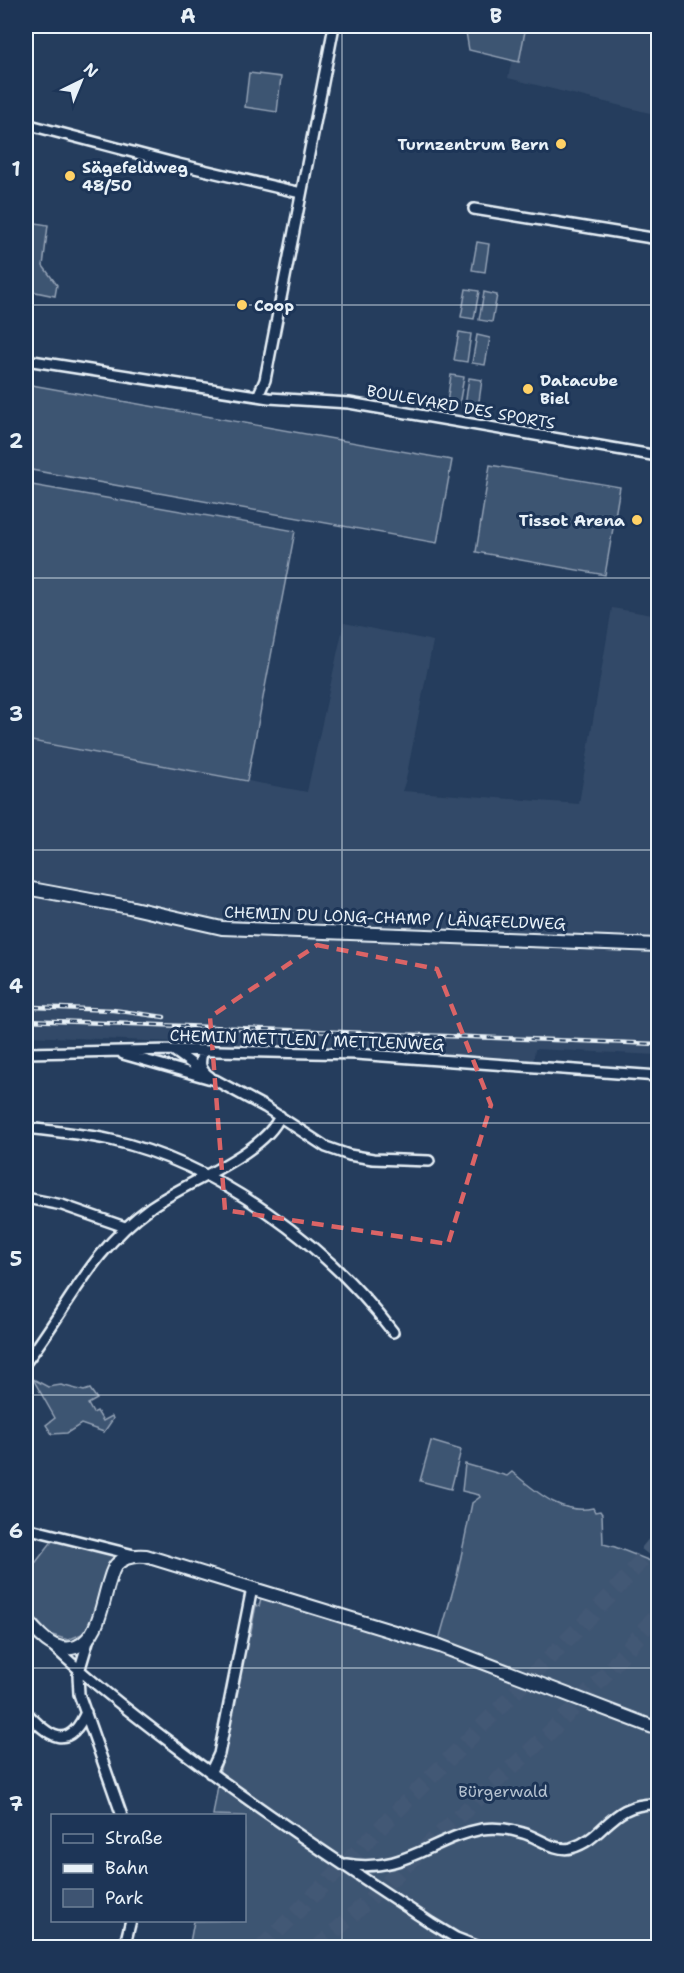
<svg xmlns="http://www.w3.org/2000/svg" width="684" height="1973" font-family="'Shantell Sans',sans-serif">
<rect width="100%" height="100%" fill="#253d5d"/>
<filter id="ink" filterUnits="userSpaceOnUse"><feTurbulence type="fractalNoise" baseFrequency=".0167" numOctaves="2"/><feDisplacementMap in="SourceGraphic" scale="12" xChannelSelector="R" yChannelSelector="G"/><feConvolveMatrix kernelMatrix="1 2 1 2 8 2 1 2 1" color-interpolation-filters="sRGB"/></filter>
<g filter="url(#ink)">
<path fill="#334a68" d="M526 26H658V115L508 78 512 60 519 62Z
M612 608 658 616V1055L535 1049 533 1063 351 1049 26 1036V740L307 792 344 623 433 641 406 779 402 791 579 804Z"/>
<path fill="#3e5472" stroke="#93a2b5" stroke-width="1.5" d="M465 26H526L519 62 469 50Z
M249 73 281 77 277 112 245 107Z
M30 222 48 225 43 266 57 285 55 296 31 291 26 267V241Z
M477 242 489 244 485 272 472 270Z
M466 289 479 291 474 319 461 317Z
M484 292 497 295 492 322 479 320Z
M459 332 471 334 467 362 454 360Z
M477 335 490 338 485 365 472 363Z
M451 375 464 377 459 405 447 403Z
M469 378 482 380 478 408 465 406Z
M26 384 452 460 437 543 26 469Z
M490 465 620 487 605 575 476 552Z
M26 484 295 531 247 781 26 740Z
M33 1379 48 1387 61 1385 84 1391 90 1389 97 1399 88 1404 93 1413 97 1411 103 1421 112 1416 113 1419 104 1432 81 1424 67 1433 52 1434 46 1425 55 1418Z
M431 1441 461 1450 451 1489 420 1481Z
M465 1464 507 1476 512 1472C536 1491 560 1515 593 1508L595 1512 600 1511 602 1514 603 1544 615 1547 658 1564V1947L189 1948 194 1921 244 1920V1816L213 1815 218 1785 223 1778 219 1774 248 1636H250L256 1605 259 1606 262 1594 439 1640 457 1576 472 1503 480 1497 479 1495 462 1491Z
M53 1540 114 1555 90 1626 84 1633 68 1640 49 1634 26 1608V1575Z"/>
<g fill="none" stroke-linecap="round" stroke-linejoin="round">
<path stroke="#425874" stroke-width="16" stroke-dasharray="16 8" stroke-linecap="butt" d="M261 1948 592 1615 630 1574 658 1540
M317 1948 550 1732 600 1681 658 1613"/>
<g stroke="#e8f1f8" stroke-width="14">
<path id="street" d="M26 124 178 164 301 193
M474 209 658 239
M26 360 269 398 349 403 658 456
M258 396 265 380 334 26
M173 1050 202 1071
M203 1050C199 1063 199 1069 210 1077
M26 1053 173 1050 356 1054 658 1076
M123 1054 215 1080 265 1107 326 1147 349 1155 373 1159 429 1161
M26 1128C54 1131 83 1134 111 1140 218 1164 328 1246 393 1332
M26 1198 62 1205 125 1227
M26 1362C69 1306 91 1250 151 1207 186 1182 264 1154 280 1116
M26 1528 134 1555
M89 1638 78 1675 79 1694 122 1816
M54 1647C91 1682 131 1713 171 1743 255 1807 343 1865 431 1923L456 1938 482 1948
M26 1712C48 1736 68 1753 86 1712
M210 1773 219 1754 252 1588
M346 1864C404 1874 432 1838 482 1829 496 1827 510 1829 523 1833 538 1837 555 1852 571 1848 607 1838 609 1802 658 1804
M124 1948 131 1920"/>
</g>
<g stroke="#e8f1f8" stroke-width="16">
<path id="secondary" d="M26 888 129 907 222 928 658 945
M26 1620C39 1634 54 1654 76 1647 99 1638 102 1603 109 1582 111 1576 112 1570 116 1565 124 1556 135 1555 146 1556L440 1646 658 1729"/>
</g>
<use href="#street" stroke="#1d3557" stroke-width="9"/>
<use href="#secondary" stroke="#1d3557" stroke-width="12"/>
<g stroke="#e8f1f8" stroke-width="4.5">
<path id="rail" d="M33 1007 113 1010 164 1017
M26 1020 658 1044"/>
</g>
<use href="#rail" stroke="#1d3557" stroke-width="2" stroke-dasharray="7" stroke-linecap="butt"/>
</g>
</g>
<path fill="none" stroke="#db6466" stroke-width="4.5" stroke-dasharray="12 8" stroke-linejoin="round" d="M317 945 437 969 491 1105 448 1244 225 1210 210 1017Z"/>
<path fill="none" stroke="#e8f1f8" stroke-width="1.5" stroke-opacity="0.55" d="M342 26V1948M26 305H658M26 578H658M26 850H658M26 1123H658M26 1395H658M26 1668H658"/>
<g fill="#ffd166" stroke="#1d3557" stroke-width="2">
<circle cx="561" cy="144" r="6"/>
<circle cx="70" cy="176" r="6"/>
<circle cx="242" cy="305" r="6"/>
<circle cx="528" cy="389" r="6"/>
<circle cx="637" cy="520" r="6"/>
</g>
<g text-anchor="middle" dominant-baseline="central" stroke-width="6" stroke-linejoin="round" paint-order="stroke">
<g font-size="16" font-weight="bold" fill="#e8f1f8" stroke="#1d3557" text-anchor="start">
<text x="549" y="144" text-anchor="end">Turnzentrum Bern</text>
<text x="82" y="167">Sägefeldweg<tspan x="82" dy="18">48/50</tspan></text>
<text x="254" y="305">Coop</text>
<text x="540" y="380">Datacube<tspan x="540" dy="18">Biel</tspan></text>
<text x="625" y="520" text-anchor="end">Tissot Arena</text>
</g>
<g font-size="16" fill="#e8f1f8" stroke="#1d3557">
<text transform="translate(461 407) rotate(10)">BOULEVARD DES SPORTS</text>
<text transform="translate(395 918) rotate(2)">CHEMIN DU LONG-CHAMP / LÄNGFELDWEG</text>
<text transform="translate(307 1040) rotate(2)">CHEMIN METTLEN / METTLENWEG</text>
</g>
<g font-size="16" fill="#b5c2d0" stroke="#1d3557">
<text x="503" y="1791">Bürgerwald</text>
</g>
</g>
<rect width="684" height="1973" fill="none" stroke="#1d3557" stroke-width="66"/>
<rect x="51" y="1814" width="195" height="108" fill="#1d3557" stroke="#6e8097" stroke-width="1.5"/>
<rect x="63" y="1834" width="30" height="9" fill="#1d3557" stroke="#6e8097" stroke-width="1.5"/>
<text x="105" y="1844" font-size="18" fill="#e8f1f8">Straße</text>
<rect x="63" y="1864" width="30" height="9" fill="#e8f1f8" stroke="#6e8097" stroke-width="1.5"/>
<text x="105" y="1874" font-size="18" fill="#e8f1f8">Bahn</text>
<rect x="63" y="1889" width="30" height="18" fill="#3e5472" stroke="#6e8097" stroke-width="1.5"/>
<text x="105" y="1904" font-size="18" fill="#e8f1f8">Park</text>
<g transform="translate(81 81) rotate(43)" stroke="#1d3557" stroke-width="4.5" paint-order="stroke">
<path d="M0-4.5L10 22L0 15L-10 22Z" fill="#e8f1f8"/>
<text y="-9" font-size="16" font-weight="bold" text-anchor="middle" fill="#e8f1f8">N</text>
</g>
<rect x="33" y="33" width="618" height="1907" fill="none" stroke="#e8f1f8" stroke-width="2"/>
<g font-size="20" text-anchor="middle" font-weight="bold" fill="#e8f1f8">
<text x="188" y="23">A</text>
<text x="496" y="23">B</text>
<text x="16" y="176">1</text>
<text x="16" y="448">2</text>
<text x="16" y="721">3</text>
<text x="16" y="993">4</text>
<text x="16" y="1266">5</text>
<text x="16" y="1538">6</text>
<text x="16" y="1811">7</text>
</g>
</svg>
